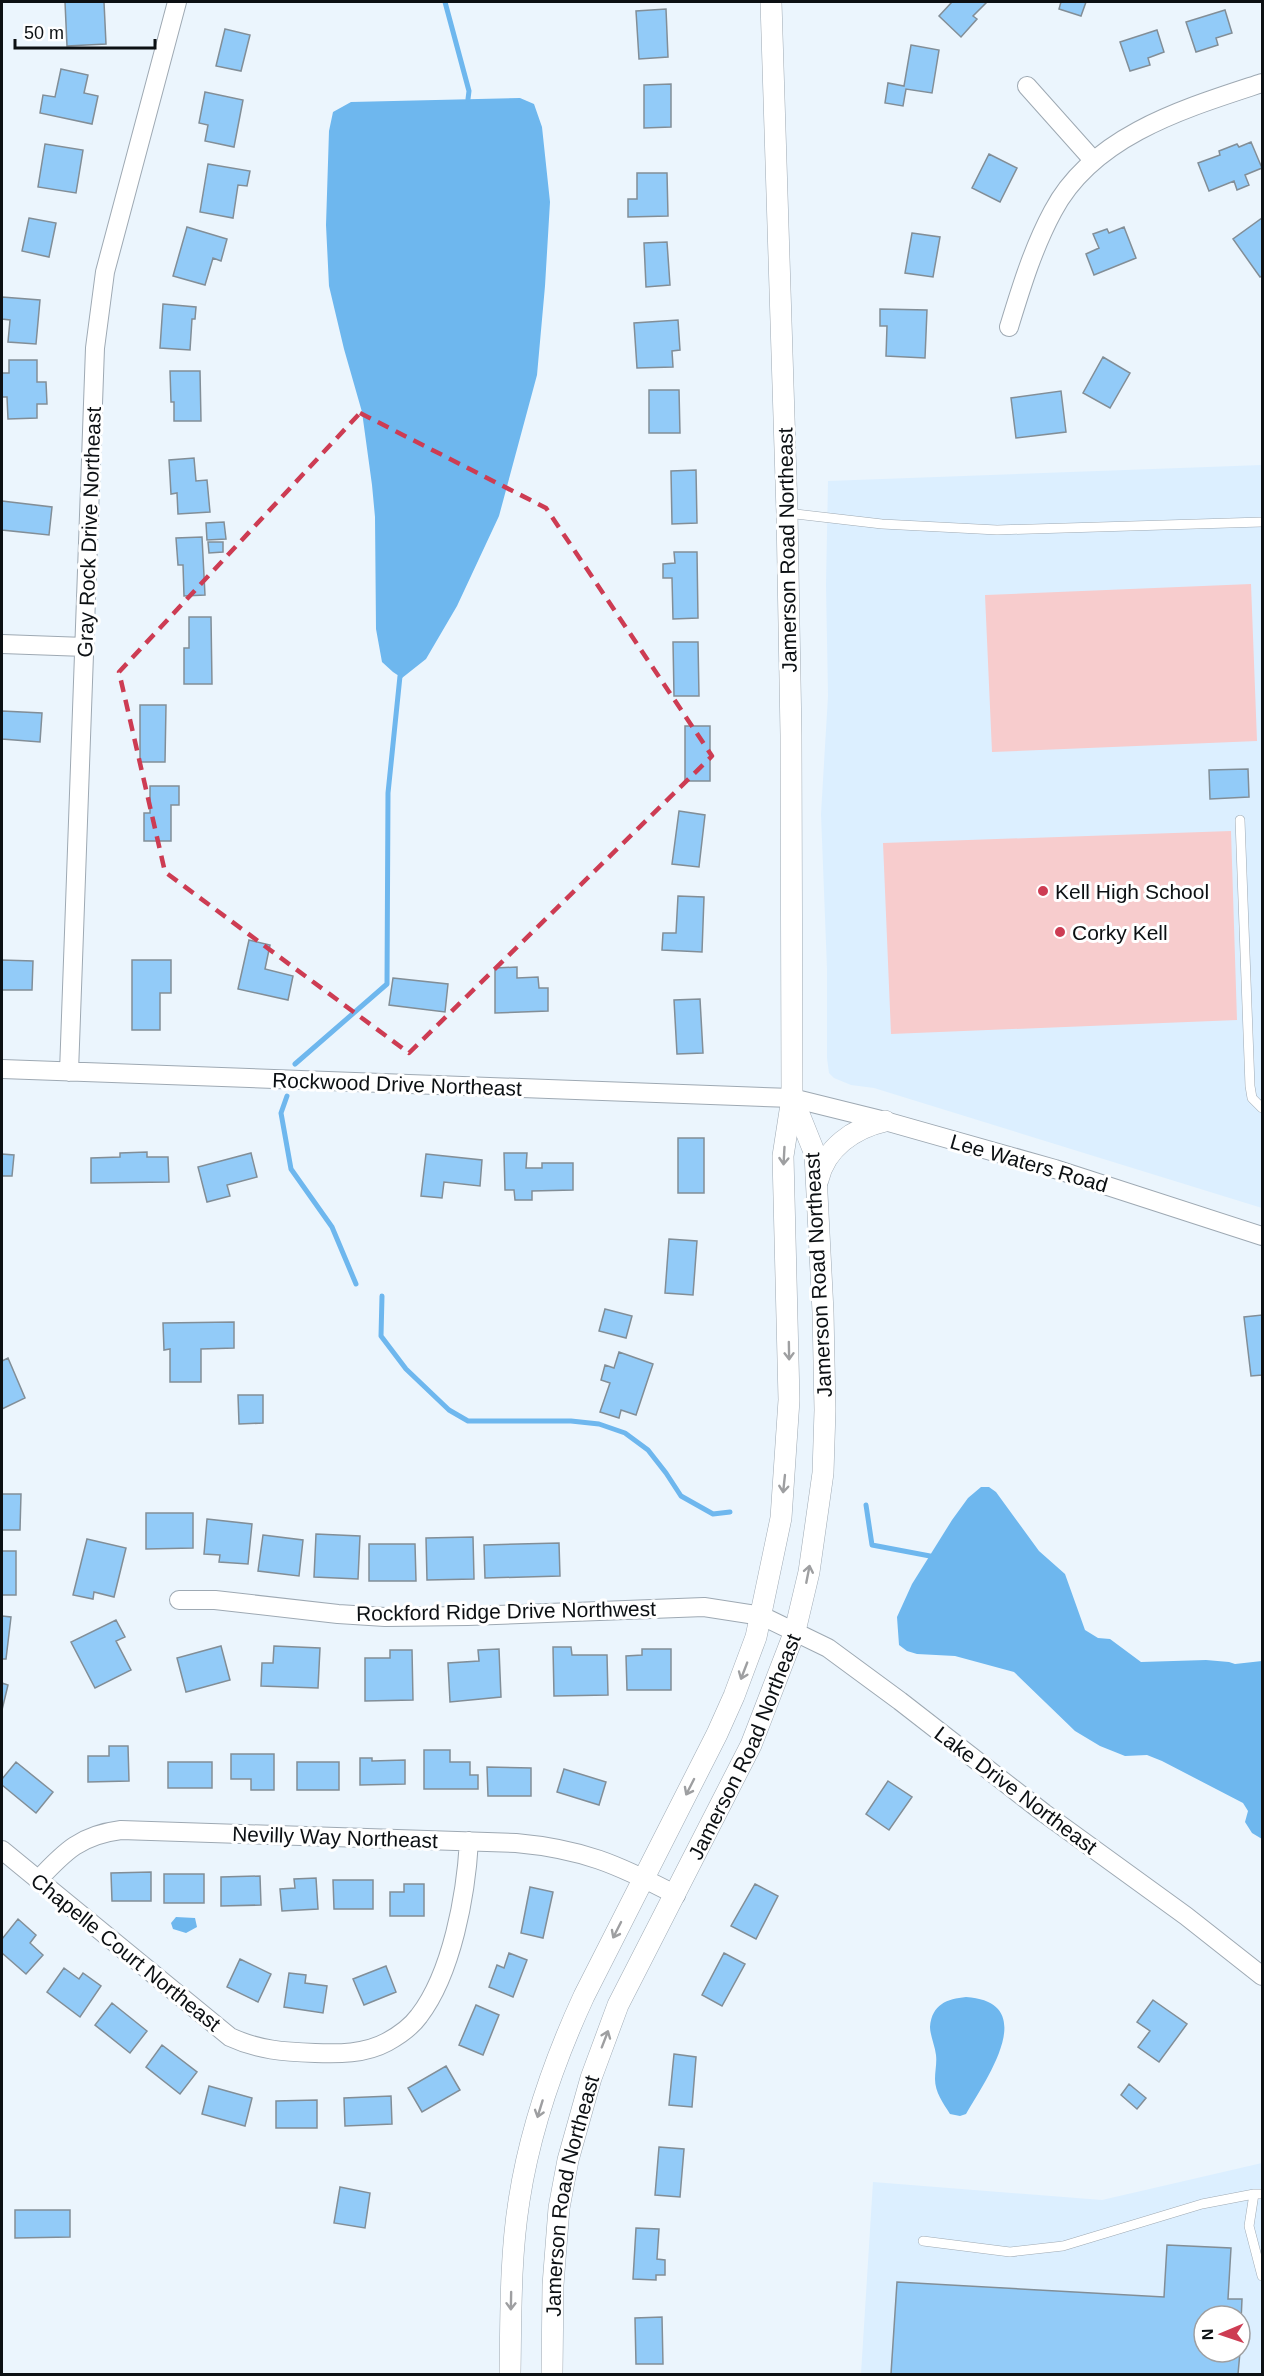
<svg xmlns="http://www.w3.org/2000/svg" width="1264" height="2376" font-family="Arial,sans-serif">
<rect width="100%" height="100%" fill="#ebf5fd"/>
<path fill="#dcefff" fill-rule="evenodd" d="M1262 465V1208L874 1088 851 1085 834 1078 829 1073 827 1058V969L821 814 828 696 826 585 828 481Z
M1262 2163V2374H861L873 2182 1102 2200ZM1204 2316H1240V2352H1204Z"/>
<path fill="#f7cccd" d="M1251 584 1257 741 992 752 985 595Z
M1231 831 1237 1020 891 1034 883 843Z"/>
<path fill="#6eb7ee" d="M520 98 534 104 542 127 550 202 545 286 537 375 499 516 457 606 426 659 402 678 393 672 382 662 376 629 375 517 372 485 362 412 344 349 329 286 326 225 329 131 333 112 351 102Z
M981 1487H989L996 1492 1039 1551 1065 1574 1085 1630 1098 1638 1110 1639 1141 1662 1206 1660 1229 1662 1235 1664 1262 1661V1839L1252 1833 1245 1822 1248 1811 1243 1803 1162 1761 1147 1755 1125 1756 1100 1746 1075 1731 1014 1672 955 1656 917 1654 907 1651 899 1645 897 1617 912 1584 952 1520 968 1498Z
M176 1917 195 1918 197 1927 186 1933 173 1929 171 1923Z
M966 1997C1042 2002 985 2081 966 2114L960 2116 950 2114C943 2103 935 2092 935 2079 935 2071 937 2063 936 2055 935 2046 930 2035 930 2027 932 2004 947 1999 966 1997Z"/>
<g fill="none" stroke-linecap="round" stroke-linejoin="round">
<path stroke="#6eb7ee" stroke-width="5" d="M445 2 469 91 468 99
M295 1064 387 984 388 793 400 676
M287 1096 281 1113 291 1169 332 1227 356 1284
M382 1296 381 1336 406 1369 449 1410 468 1421H571L599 1424 625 1433 648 1450 666 1473 681 1496 713 1514 730 1512
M866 1505 872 1545 930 1556"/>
</g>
<path fill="#92cbf8" stroke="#828e97" stroke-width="1.5" d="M65 2H104L106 44 67 46Z
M952 2H987L973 16 977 19 961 37 939 16Z
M1059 2H1086L1081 16 1059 9 1061 2Z
M666 9 668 57 639 59 636 11Z
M1225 10 1232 33 1216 38 1218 45 1196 52 1186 22Z
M225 29 250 35 241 71 216 66Z
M1157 30 1164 52 1148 58 1150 65 1130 71 1120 42Z
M911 45 939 50 932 93 906 89 903 106 885 103 888 83 904 86Z
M61 69 88 75 84 93 98 96 92 124 40 113 43 95 55 97Z
M671 84V127L644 128V85Z
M205 92 243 100 234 147 205 141 208 125 199 123Z
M1251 142 1262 168 1245 175 1249 185 1237 190 1234 181 1209 191 1198 163 1220 155 1219 151 1237 144 1239 147Z
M45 144 83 150 76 193 38 187Z
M989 154 1017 168 1000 202 972 188Z
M208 164 250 171 247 186 238 185 233 218 200 212Z
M637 173H667L668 216 628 217V199H637Z
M29 218 56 223 49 257 22 251Z
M1262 218V276L1260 277 1233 239Z
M187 227 227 239 221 261 213 258 205 285 173 276Z
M1124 227 1136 258 1094 275 1086 254 1099 248 1093 234 1107 229 1109 233Z
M912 233 940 237 933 277 905 273Z
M667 242 670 285 646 287 644 243Z
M2 297 40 300 36 344 8 342 10 320 2 319Z
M163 304 196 307 195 319H192L190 350 160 348Z
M880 309 927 310 925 358 886 356 887 326H880Z
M678 320 680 350 672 351 673 367 637 368 634 323Z
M1103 357 1130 373 1110 408 1083 393Z
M9 360H37V382H46L47 404H37V418L8 419 7 397H2V373H9Z
M170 371H200L201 421H174V402H171Z
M649 390H679L680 433H649Z
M1061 391 1066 432 1016 438 1011 398Z
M194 458 196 481 207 480 210 512 178 514 177 493 171 494 169 460Z
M696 470 697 523 672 524 671 471Z
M2 501 52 507 49 535 2 530Z
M224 522 226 539 207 540 206 523Z
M202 537 205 595 184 596 183 565H178L176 538Z
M208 542H223V552L209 553Z
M674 552H697L698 618 673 619 672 578H663V564L675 563Z
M189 617H211L212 684H184V648H189Z
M673 642H698L699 696H674Z
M140 705H166L165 762H140Z
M2 711 42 713 40 742 2 739Z
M685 726H710V781H685Z
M1248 769 1249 797 1210 799 1209 770Z
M150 786H179V805H171V841H144V813H150Z
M679 811 705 815 699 867 672 864Z
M678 896 704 897 702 952 662 950 663 933H676Z
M249 940 270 945 265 969 293 976 288 1000 238 989Z
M2 960 33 961 32 990H2Z
M132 960H171V993H160V1030H132Z
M517 967V978L538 977 539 988H548V1011L495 1013V968Z
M393 978 448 984 445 1012 389 1005Z
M700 999 703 1053 677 1054 674 1000Z
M678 1138H704V1193H678Z
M147 1152V1157H168L169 1182 91 1183V1158L120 1157V1153Z
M251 1153 257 1177 227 1185 230 1196 207 1202 198 1167Z
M504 1153H527L526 1168H542V1163H573V1190L532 1191V1200H515L514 1190H505Z
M2 1154 14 1155 12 1176H2Z
M426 1154 482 1160 480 1186 444 1182 442 1198 421 1196Z
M669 1239 697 1241 693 1295 665 1293Z
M605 1309 632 1316 626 1338 599 1331Z
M1262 1315V1375L1251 1376 1244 1317Z
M234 1322V1348L201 1349V1382H170V1349L164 1350 163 1323Z
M619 1352 653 1364 636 1415 621 1410 619 1418 600 1412 610 1383 601 1380 605 1365 614 1368Z
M8 1358 25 1398 2 1409V1361Z
M238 1395H263V1423L239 1424Z
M2 1494H21L20 1530H2Z
M146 1513H193V1548L146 1549Z
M207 1519 252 1524 248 1564 219 1562 220 1555 204 1554Z
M316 1534 360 1536 358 1579 314 1577Z
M263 1535 303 1540 299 1576 258 1571Z
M473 1537 474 1579 427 1580 426 1538Z
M87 1539 126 1548 114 1597 94 1592 93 1599 73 1595Z
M559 1543 560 1576 485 1578 484 1545Z
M369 1544H415L416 1581H369Z
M2 1551H16V1595H2Z
M2 1616 11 1617 6 1659H2Z
M116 1620 125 1637 116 1641 131 1670 95 1688 71 1642Z
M221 1646 230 1680 186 1692 177 1658Z
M274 1646 320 1648 318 1688 261 1686 262 1663H273Z
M553 1647H571L572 1655H607L608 1695 554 1696Z
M499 1649 501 1697 450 1702 448 1663 479 1661 478 1650Z
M642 1649H671V1690H627L626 1656 642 1655Z
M390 1650H412L413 1700 365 1701V1658H390Z
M2 1683 8 1685 2 1710Z
M109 1746H128L129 1781 88 1782V1756H109Z
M424 1750H450V1762H470V1775H478V1789H424Z
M231 1754H274V1790H251V1779H231Z
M360 1758H372V1761L405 1760V1784L360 1785Z
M16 1762 53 1792 36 1813 2 1785V1779Z
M168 1762H212V1788H168Z
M297 1762H339V1790H297Z
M487 1767 531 1768V1796H488Z
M564 1769 606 1782 599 1805 557 1792Z
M888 1781 912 1797 889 1830 866 1814Z
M151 1872V1901H112L111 1873Z
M164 1874H204V1903H164Z
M260 1876 261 1905 221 1906V1877Z
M316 1878 318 1909 282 1911 280 1889 295 1888 294 1879Z
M333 1880H373V1909H334Z
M404 1884H424V1916H390V1892H404Z
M755 1884 778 1896 756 1939 731 1926Z
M530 1887 553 1892 543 1938 521 1933Z
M18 1919 36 1935 30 1943 43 1955 26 1974 2 1953V1939Z
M509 1953 527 1960 513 1997 489 1987 497 1965 504 1968Z
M724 1953 745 1964 722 2006 702 1995Z
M240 1959 271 1974 258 2002 227 1987Z
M386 1966 396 1992 364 2005 353 1979Z
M64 1968 79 1979 83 1973 101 1986 80 2017 47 1992Z
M289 1973 306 1975 305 1983 327 1986 323 2013 284 2007Z
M1153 2000 1187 2024 1159 2062 1138 2047 1150 2031 1137 2022Z
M112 2003 147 2031 130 2053 95 2025Z
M476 2005 499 2015 483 2055 459 2045Z
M162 2045 197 2072 180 2094 146 2067Z
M674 2054 696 2057 692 2107 669 2105Z
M446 2066 460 2090 422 2112 408 2088Z
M1129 2084 1146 2098 1137 2109 1121 2095Z
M209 2086 252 2098 245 2126 202 2114Z
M391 2096 392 2124 345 2126 344 2098Z
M317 2100V2128H276V2101Z
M659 2147 684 2149 680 2197 655 2195Z
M340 2187 370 2193 365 2228 334 2223Z
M15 2210H70V2237L15 2238Z
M636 2228 659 2229 657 2259 665 2260V2275H656V2280L633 2279Z
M1167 2245 1231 2248 1228 2299H1242L1240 2344V2316H1204V2352H1240L1238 2374H891L897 2282 1164 2297Z
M662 2317 663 2364H636L635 2318Z"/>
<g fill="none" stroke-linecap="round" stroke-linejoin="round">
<g stroke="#9ea9b3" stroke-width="10">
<path id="service" d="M787 513 882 524 997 530 1262 522
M1240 820 1250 1086 1252 1098 1262 1108
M1262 2194H1254L1249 2226 1262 2276
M923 2241 1010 2252 1063 2246 1202 2204 1254 2194"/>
</g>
<g stroke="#9ea9b3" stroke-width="20">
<path id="minor" d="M1027 86 1093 160
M1009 327C1021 288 1033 248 1053 211 1093 135 1186 108 1262 83
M2 644 85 647
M2 1069 792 1098 885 1121 1055 1169 1262 1236
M69 1072 95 348 105 272 177 2
M179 1600H215L338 1614 385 1617 468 1616 704 1607 762 1616 828 1648 900 1701 1044 1813 1186 1916 1262 1976
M2 1850 230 2037C258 2050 284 2052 315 2053 338 2054 365 2054 387 2042 398 2036 411 2027 419 2016 452 1973 466 1895 469 1841
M38 1880C65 1851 81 1835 121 1830L516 1843C582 1849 617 1864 676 1895"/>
</g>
<g stroke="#9ea9b3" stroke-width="22">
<g id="tertiary">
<path d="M818 1180C825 1148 854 1128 885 1121"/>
<path d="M510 2374C511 2316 510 2258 519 2201 530 2129 554 2061 584 1996L717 1734 734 1696 756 1637 781 1518 789 1400 783 1156 792 1098 791 735 787 513 771 2"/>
<path id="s1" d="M552 2374 553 2285 559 2208 568 2160 591 2078 618 2005 751 1745 795 1631 809 1572 823 1473 825 1410 823 1312 815 1154 793 1099"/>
</g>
</g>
<use href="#service" stroke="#fff" stroke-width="9"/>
<use href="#minor" stroke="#fff" stroke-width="18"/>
<use href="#tertiary" stroke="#fff" stroke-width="21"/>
</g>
<defs><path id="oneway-shaft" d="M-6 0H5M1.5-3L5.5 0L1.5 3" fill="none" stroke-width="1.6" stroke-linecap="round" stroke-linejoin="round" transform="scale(1.5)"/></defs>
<g stroke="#9e9fa1">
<use href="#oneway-shaft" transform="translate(784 1156) rotate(93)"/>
<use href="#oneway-shaft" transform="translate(789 1351) rotate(89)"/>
<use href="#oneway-shaft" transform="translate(784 1484) rotate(96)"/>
<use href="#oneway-shaft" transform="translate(808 1574) rotate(-79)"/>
<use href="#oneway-shaft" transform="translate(744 1671) rotate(111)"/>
<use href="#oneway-shaft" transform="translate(690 1787) rotate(117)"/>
<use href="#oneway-shaft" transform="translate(617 1930) rotate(117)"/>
<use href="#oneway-shaft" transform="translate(605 2039) rotate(-69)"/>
<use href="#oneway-shaft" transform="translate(540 2109) rotate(107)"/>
<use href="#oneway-shaft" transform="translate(511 2301) rotate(91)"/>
</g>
<path fill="none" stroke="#cd3c53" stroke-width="4.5" stroke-dasharray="12 8" stroke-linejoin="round" d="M360 413 546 508 712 756 409 1053 165 872 119 672Z"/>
<g fill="#cd3c53" stroke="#fff" stroke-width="2">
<circle cx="1043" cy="891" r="6"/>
<circle cx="1060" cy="932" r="6"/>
</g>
<g text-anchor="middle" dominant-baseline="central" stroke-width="6" stroke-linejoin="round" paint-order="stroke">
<g font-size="21" fill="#0c1013" stroke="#fff">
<text transform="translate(89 532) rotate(-88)">Gray Rock Drive Northeast</text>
<text transform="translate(787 550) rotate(-91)">Jamerson Road Northeast</text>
<text transform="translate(397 1084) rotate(2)">Rockwood Drive Northeast</text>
<text transform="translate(1029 1163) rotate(16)">Lee Waters Road</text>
<text transform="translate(818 1275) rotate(-93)">Jamerson Road Northeast</text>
<text transform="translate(506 1611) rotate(-1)">Rockford Ridge Drive Northwest</text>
<text stroke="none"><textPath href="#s1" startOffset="666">Jamerson Road Northeast</textPath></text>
<text transform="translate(1016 1790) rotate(37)">Lake Drive Northeast</text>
<text transform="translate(335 1837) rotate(2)">Nevilly Way Northeast</text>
<text transform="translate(126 1952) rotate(39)">Chapelle Court Northeast</text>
<text stroke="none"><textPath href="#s1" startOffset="180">Jamerson Road Northeast</textPath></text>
</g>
<g font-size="21" fill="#0c1013" stroke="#fff" text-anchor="start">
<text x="1055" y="891">Kell High School</text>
<text x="1072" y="932">Corky Kell</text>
</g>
</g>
<rect width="1264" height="2376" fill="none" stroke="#0c1013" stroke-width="6"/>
<g transform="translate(1222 2334) rotate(268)"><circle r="28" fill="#ffffff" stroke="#9e9fa1" stroke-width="1.5"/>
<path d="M0-4.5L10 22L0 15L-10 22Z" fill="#cd3c53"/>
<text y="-9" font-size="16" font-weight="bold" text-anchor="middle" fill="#0c1013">N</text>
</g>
<path d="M15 39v9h140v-9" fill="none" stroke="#0c1013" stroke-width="3"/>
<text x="24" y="39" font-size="18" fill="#0c1013" stroke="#ffffff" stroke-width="4.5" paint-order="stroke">50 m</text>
</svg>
